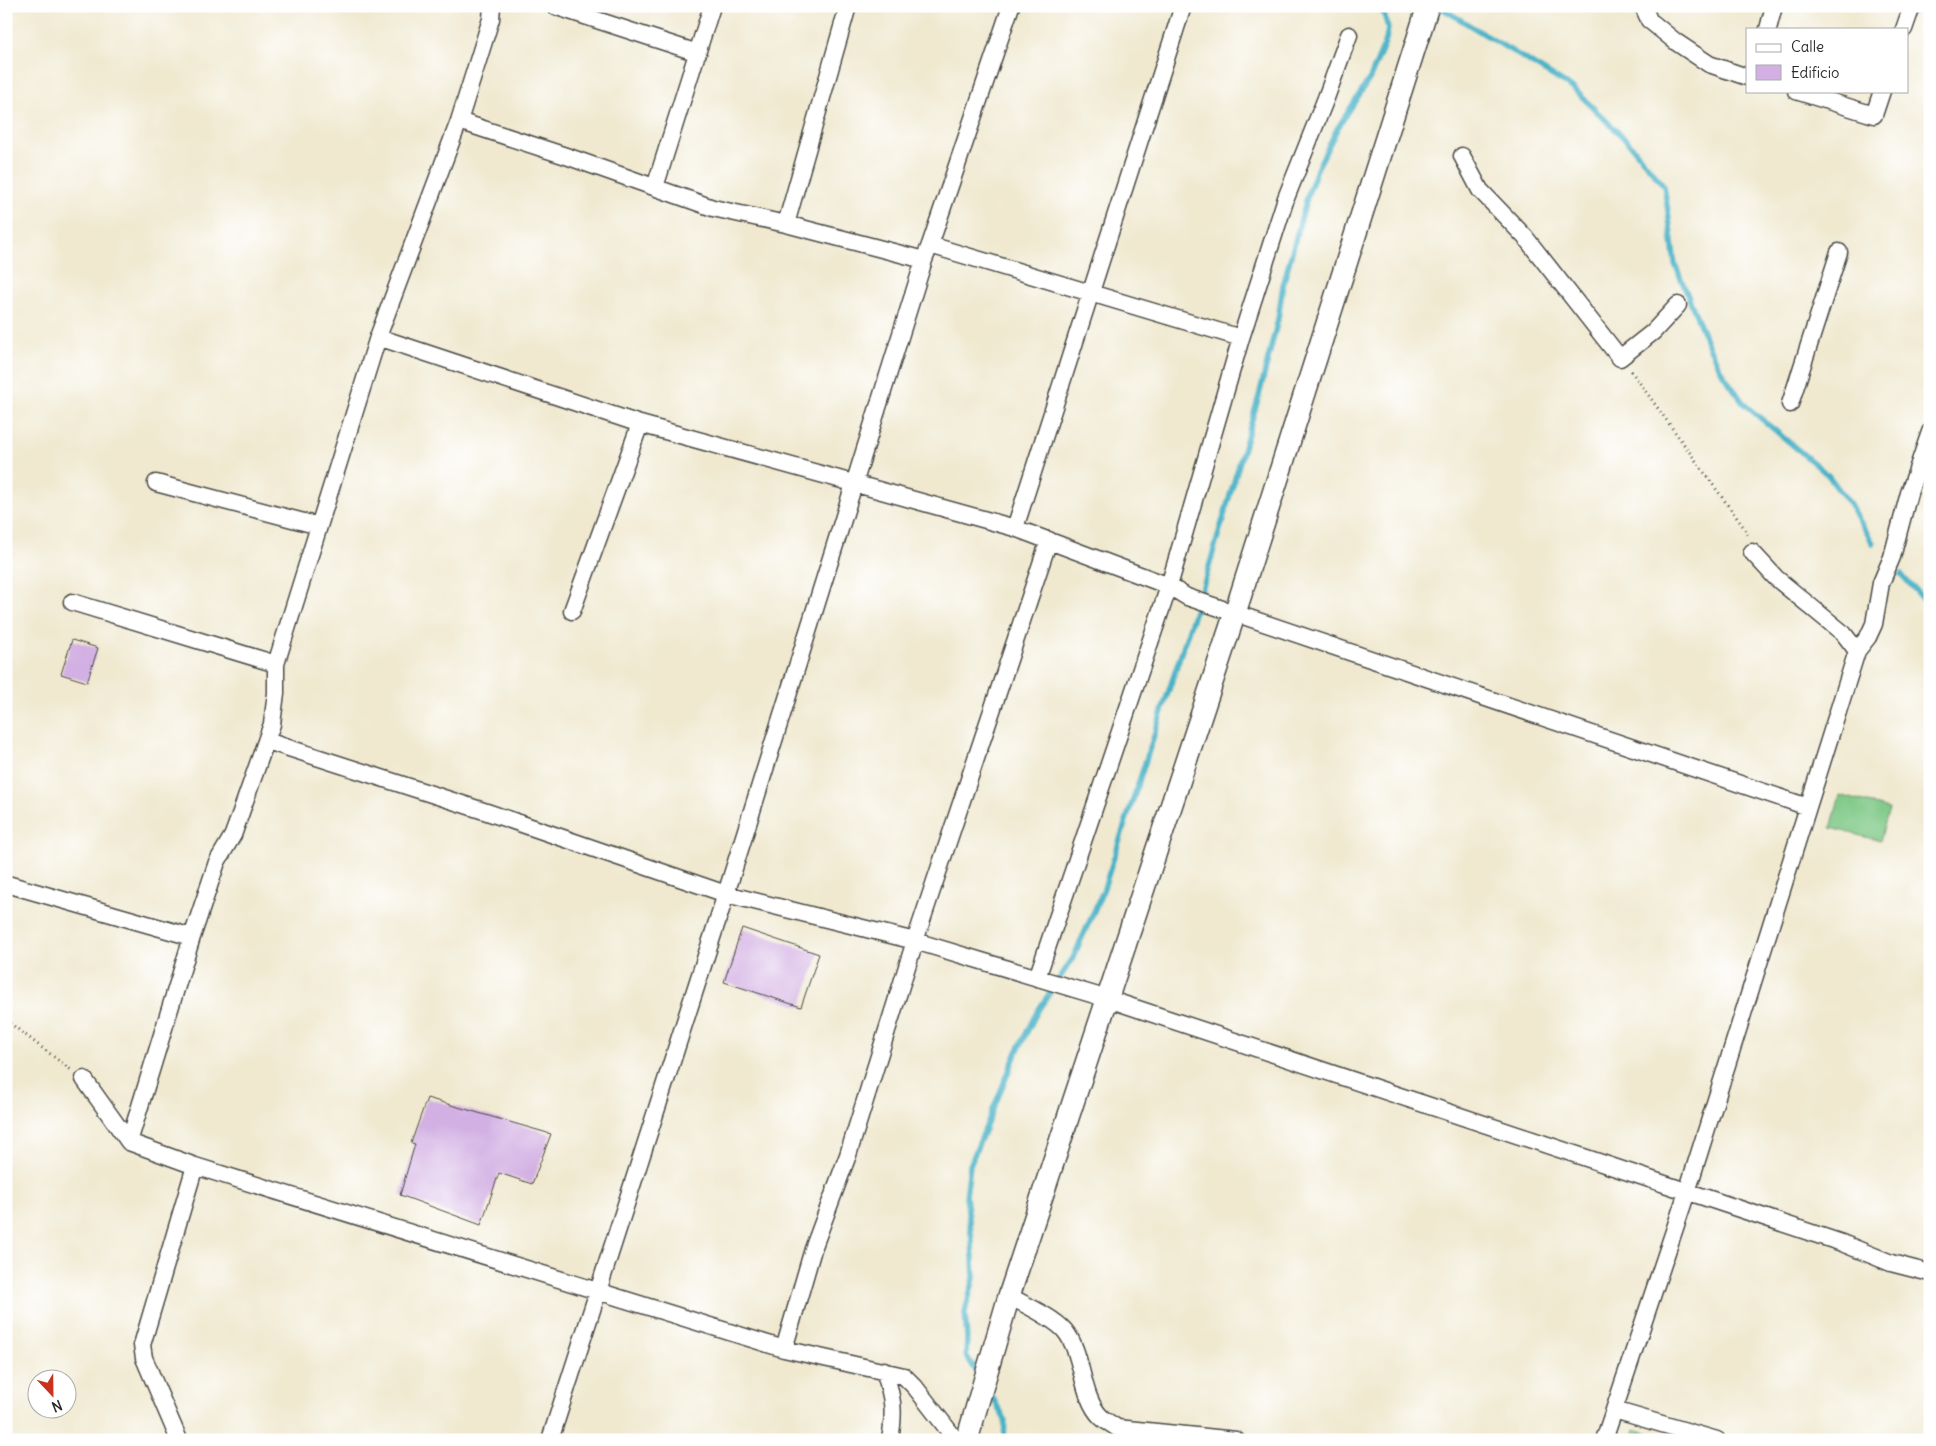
<svg xmlns="http://www.w3.org/2000/svg" width="1936" height="1446" font-family="Delius,sans-serif">
<rect width="100%" height="100%" fill="#fff"/>
<filter id="ink" filterUnits="userSpaceOnUse"><feTurbulence type="fractalNoise" baseFrequency=".02" numOctaves="2"/><feDisplacementMap in="SourceGraphic" scale="10" xChannelSelector="R" yChannelSelector="G"/><feConvolveMatrix kernelMatrix="1 2 1 2 8 2 1 2 1" color-interpolation-filters="sRGB"/></filter>
<filter id="wash" filterUnits="userSpaceOnUse"><feTurbulence type="fractalNoise" baseFrequency=".0096" numOctaves="4" result="noise"/><feDisplacementMap in="SourceGraphic" scale="20" xChannelSelector="R" yChannelSelector="G"/><feGaussianBlur stdDeviation="1.12" result="paint"/><feColorMatrix in="noise" values="0 0 0 0 0 0 0 0 0 0 0 0 0 0 0 0 0 1.4 0 .05"/><feComposite in="paint" operator="in"/></filter>
<g filter="url(#wash)">
<rect width="100%" height="100%" fill="#f0e9d0"/>
<path fill="#7ec886" stroke="#547a58" d="M1840 795 1889 809 1880 841 1831 828Z
M1635 1429 1672 1440H1632Z"/>
<g fill="none" stroke-linecap="round" stroke-linejoin="round">
<path stroke="#4ab3c8" stroke-width="5.5" d="M1443 9 1574 89 1629 143 1661 182 1664 186 1668 211 1675 264 1709 347 1723 374 1745 405 1828 475 1847 500 1873 543
M1901 574 1924 600 1930 613
M980 1377 966 1355 967 1339 965 1312 974 1278 972 1240 966 1197 970 1165 1016 1054 1037 1012 1073 958 1103 891 1206 577 1259 396 1278 319 1283 285 1307 197 1317 169 1337 129 1370 78 1386 40 1388 28 1384 14 1380 6
M988 1389 1005 1420 1004 1440"/>
</g>
<g id="blocks">
<path fill="#d3b0e3" d="M72 640 98 648 87 682 61 674Z
M742 928 819 954 801 1007 724 982Z
M427 1098 551 1134 532 1184 499 1173 481 1225 400 1195 415 1144 411 1143Z"/>
</g>
</g>
<g filter="url(#ink)">
<use href="#blocks" fill-opacity="0" stroke="#494844" stroke-width="1"/>
<g fill="none" stroke-linecap="round" stroke-linejoin="round">
<g stroke="#494844" stroke-width="19">
<path id="minor" d="M492 6 491 19 459 121 378 337 276 664V693L272 724 233 835 217 862 192 937 129 1142 195 1166 784 1349 904 1376 915 1387 956 1440
M554 6 698 53
M1643 6 1649 20 1676 42 1709 64 1747 77
M1768 29 1774 6
M1904 29 1912 6
M1796 91 1874 115 1882 91
M459 121 569 157 713 208 786 224 924 260
M1462 156 1480 190 1525 237 1620 358 1653 332 1678 305
M655 187 712 6
M786 224 848 6
M930 245 1241 338
M378 337 640 424 1015 528 1169 586 1187 597 1808 807
M1790 404 1839 252
M156 483 319 526
M1015 528 1183 6
M1752 552 1776 578 1844 634 1857 651
M72 602 276 664
M572 611 640 424
M267 741 487 812 726 894 915 941 1108 999 1842 1243 1891 1263 1930 1273
M7 884 192 937
M1037 978 1169 586 1241 338 1286 198 1326 98 1349 35
M84 1079 129 1142
M1009 1296C1025 1305 1053 1317 1065 1331 1084 1354 1080 1396 1101 1417 1105 1421 1112 1424 1117 1428L1236 1440
M784 1349 813 1249 848 1155 915 941 1049 540
M884 1370C893 1398 895 1411 890 1440
M1614 1410 1717 1440
M179 1440 144 1358 142 1345 195 1166
M550 1440 726 894 924 260 930 245 1011 6
M1604 1440 1687 1192 1857 651 1868 637 1874 624 1881 583 1892 557 1909 493 1930 432"/>
</g>
<g stroke="#494844" stroke-width="24">
<path id="tertiary" d="M967 1440 1009 1296 1235 613 1428 6"/>
</g>
<path stroke="#494844" stroke-width="3" stroke-dasharray="1 4" stroke-linecap="butt" d="M1631 371 1745 529 1748 537
M6 1020 71 1070"/>
<use href="#minor" stroke="#fff" stroke-width="16"/>
<use href="#tertiary" stroke="#fff" stroke-width="21"/>
</g>
</g>
<rect width="1936" height="1446" fill="none" stroke="#fff" stroke-width="25"/>
<rect x="1746" y="28" width="162" height="65" fill="#ffffff" stroke="#aaaaaa"/>
<rect x="1756" y="44" width="25" height="8" fill="#ffffff" stroke="#aaaaaa"/>
<text x="1791" y="52" font-size="15" fill="#2b2b2b">Calle</text>
<rect x="1756" y="65" width="25" height="15" fill="#d3b0e3" stroke="#aaaaaa"/>
<text x="1791" y="78" font-size="15" fill="#2b2b2b">Edificio</text>
<g transform="translate(52 1394) rotate(158)"><circle r="24" fill="#ffffff" stroke="#aaaaaa"/>
<path d="M0-4L9 19L0 12L-9 19Z" fill="#c8321e"/>
<text y="-8" font-size="14" font-weight="bold" text-anchor="middle" fill="#2b2b2b">N</text>
</g>
</svg>
